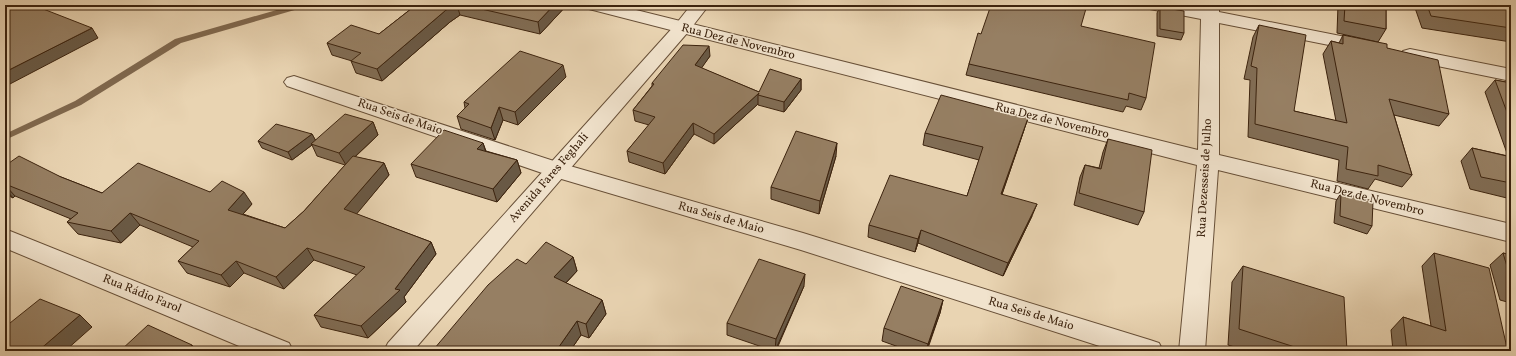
<svg xmlns="http://www.w3.org/2000/svg" width="1516" height="356" font-family="Vollkorn,serif">
<rect width="100%" height="100%" fill="#e9d4b2"/>
<filter id="stains"><feTurbulence type="fractalNoise" baseFrequency=".005" numOctaves="4"/><feColorMatrix values="0 0 0 0 .2 0 0 0 0 .09 0 0 0 0 .02 0 0 0 .5 -.17"/></filter>
<radialGradient id="worn" r=".72"><stop offset=".6" stop-color="#630" stop-opacity="0"/><stop offset="1" stop-color="#630" stop-opacity=".3"/></radialGradient>
<g fill="none" stroke-linecap="round" stroke-linejoin="round">
<path fill="#80694f" fill-rule="evenodd" d="M294 5H306L305 7 181 43 81 105 5 140V134L75 101 175 39Z"/>
<g stroke="#674f37" stroke-width="2">
<path id="minor" d="M586 5H616L1198 150 1201 19 1150 9 1147 5H1183L1201 9V5H1219V12L1376 43 1378 47 1376 51 1369 53 1219 23V155L1511 224V242L1218 170 1205 351H1179L1197 165 589 9Z
M1410 49 1511 69V81L1403 59 1401 55 1403 51Z
M294 76 563 164 803 233 1150 340 1159 343 1163 351H1115L801 250 548 175 287 86 284 82 287 78Z"/>
</g>
<g stroke="#674f37" stroke-width="2">
<path id="tertiary" d="M691 5H709L688 32 413 351H384L388 343 676 24Z
M5 229 289 343 293 351H251L5 248Z"/>
</g>
<use href="#minor" fill="#f1e3cd" fill-rule="evenodd"/>
<use href="#tertiary" fill="#f1e3cd" fill-rule="evenodd"/>
</g>
<path fill="#816d55" stroke="#3c230e" d="M416 5H567L540 34 460 15 450 22 382 81 356 73 351 61H352L332 55 327 43 379 34Z
M1338 5H1386V29L1378 42 1337 33Z
M1414 5H1511V42L1422 28Z
M1160 7 1184 33 1181 40 1157 36V13Z
M1259 25 1294 111 1336 121 1323 54 1331 41 1339 43 1343 35 1387 48 1449 114 1439 126 1394 115 1412 175 1402 187 1375 179 1368 189 1337 181 1339 160 1248 137 1250 80 1244 79 1253 37Z
M1081 26 1146 98 1141 110 1126 106 1123 112 966 75 969 64 981 34Z
M710 56 701 68 759 92 801 79V90L784 112 758 105V104L714 144 694 134 665 174 629 162 627 151 649 125 635 121 633 110 652 86V83Z
M566 77 518 125 503 120 495 140 461 129 457 116 465 108 464 102Z
M1495 80 1511 83V199L1470 189 1461 161 1472 148 1508 156 1485 92Z
M373 122 378 135 355 157 384 163 389 175 356 214 431 242 436 254 404 297 406 302 368 338 321 327 314 315 357 275 314 260 284 289 244 273 230 287 187 273 178 261 193 247 140 225 121 243 78 234 67 222 71 219 15 196 13 198 5 194V161L9 163 61 177 102 193 210 192 252 204 243 214 285 228 304 211 345 165 317 156 312 145 292 160 262 148 258 141 312 134 315 140Z
M1024 130 1002 194 1032 216 1003 276 918 243 915 252 868 237 869 225 967 196 979 160 923 145 925 133Z
M1108 139 1144 212 1138 225 1074 205 1080 177 1085 165 1099 168 1103 152Z
M483 143 486 151 517 160 521 173 497 202 416 177 411 164Z
M836 156 819 214 771 199V187Z
M1341 193 1372 226 1367 234 1334 223 1336 201Z
M1434 253 1507 348 1511 351H1393L1391 330 1403 317 1431 326 1422 266Z
M1503 253 1511 255V303L1500 300 1490 265Z
M573 257 577 271 566 283 602 300 606 314 589 338 581 335 570 351H435L434 349 526 264Z
M1243 266 1347 351H1248L1228 345 1232 282Z
M804 286 776 351H774L727 335V323Z
M943 300 940 313 927 351H910L882 341 884 328Z"/>
<path fill="#695945" stroke="#3c230e" d="M454 5H457L460 15 450 22 382 81 377 69 446 10Z
M554 5H567L540 34 538 22Z
M92 28 98 38 8 85 5 81V72Z
M709 46 710 56 696 76 695 65Z
M563 65 566 77 518 125 515 112Z
M801 79V90L784 112V102Z
M759 93 758 95V104L714 144V134Z
M499 107 503 120 495 140 491 128Z
M1028 118 1024 130 998 206 1001 194Z
M373 122 378 135 346 165 339 153Z
M693 123 694 134 665 174 663 163Z
M312 134 316 141 311 144 312 145 292 160 288 152Z
M483 143 487 156 477 149Z
M837 143 836 156 819 214 820 201Z
M517 160 521 173 497 202 493 189Z
M384 163 389 175 350 222 344 209Z
M5 185 15 196 13 198 5 189Z
M244 192 252 204 236 222 228 210Z
M1037 204 1032 216 1003 276 1008 263Z
M130 213 140 225 121 243 111 231Z
M921 230 918 243 915 252 918 239Z
M431 242 436 254 404 297 406 302 368 338 361 326 395 289Z
M307 248 314 260 284 289 276 277Z
M573 257 577 271 558 291 554 277Z
M236 261 244 273 230 287 221 275Z
M805 274 804 286 775 351 776 339Z
M602 300 606 314 589 338 586 324Z
M943 300 940 313 926 351 928 344Z
M80 315 92 327 65 351H38Z
M577 321 581 335 570 351H556Z
M192 345 197 351H186Z"/>
<path fill="#967f63" stroke="#3c230e" d="M5 5H33L92 28 5 72Z
M416 5H454L446 10 377 69 351 61 361 53 327 43 351 25 379 34Z
M464 5H554L538 22Z
M991 5H1087L1081 26 1155 43 1146 98 1129 93 1128 100 969 64 978 33 981 34Z
M1345 5H1386V29L1344 21Z
M1427 5H1511V28L1431 16Z
M1160 7 1184 11V33L1160 29Z
M1259 25 1306 35 1294 111 1347 123 1331 41 1343 44V35L1387 44V48L1438 60 1449 114 1389 99 1412 175 1378 165V176L1346 169 1348 147 1255 124 1257 68 1251 66Z
M683 45 709 46 695 65 759 92 770 69 801 79 784 102 758 95 759 93 714 134 693 123 663 163 627 151 655 117 633 110 654 84 652 83Z
M520 51 563 65 515 112 499 107 491 128 457 116 469 104 464 102Z
M1495 80 1511 83V123Z
M941 95 1028 118 1001 194 1037 204 1008 263 921 230 918 239 869 225 890 175 967 196 983 147 925 133Z
M345 114 373 122 339 153 311 144Z
M276 124 312 134 288 152 258 141Z
M444 130 483 143 477 149 517 160 493 189 411 164Z
M796 131 837 143 820 201 771 187Z
M1108 139 1152 150 1144 212 1079 193 1085 165 1101 169Z
M1472 148 1511 157V183L1481 177Z
M19 156 61 177 102 193 138 163 210 192 222 181 244 192 228 210 285 228 304 211 353 156 384 163 344 209 431 242 395 289 400 290 361 326 314 315 365 267 307 248 276 277 236 261 221 275 178 261 199 241 130 213 111 231 67 222 78 213 5 184V161L9 163Z
M1341 193 1373 201 1372 226 1340 216Z
M546 242 573 257 554 277 602 300 586 324 577 321 556 351H438L434 349 488 285 517 259 526 264Z
M1434 253 1489 268 1507 348 1511 350V351H1407L1403 317 1446 331Z
M1503 253 1511 255V280Z
M759 259 805 274 776 339 727 323Z
M1243 266 1344 297 1347 351H1307L1239 329Z
M901 286 943 300 928 344 884 328Z
M40 299 80 315 38 351H5V327Z
M148 325 192 345 186 351H120Z"/>
<g text-anchor="middle" dominant-baseline="central" stroke-width="3" stroke-linejoin="round" paint-order="stroke">
<g font-size="12" fill="#3c230e" stroke="#f1e3cd">
<text transform="translate(738 42) rotate(14)">Rua Dez de Novembro</text>
<text transform="translate(400 117) rotate(19)">Rua Seis de Maio</text>
<text transform="translate(1052 121) rotate(14)">Rua Dez de Novembro</text>
<text transform="translate(549 178) rotate(-49)">Avenida Fares Feghali</text>
<text transform="translate(1205 178) rotate(-87)">Rua Dezesseis de Julho</text>
<text transform="translate(1367 198) rotate(14)">Rua Dez de Novembro</text>
<text transform="translate(721 218) rotate(16)">Rua Seis de Maio</text>
<text transform="translate(142 294) rotate(22)">Rua Rádio Farol</text>
<text transform="translate(1031 314) rotate(17)">Rua Seis de Maio</text>
</g>
</g>
<rect width="1516" height="356" fill="none" stroke="#e9d4b2" stroke-width="20"/>
<rect x="6" y="6" width="1504" height="344" fill="none" stroke="#3c230e" stroke-width="2"/>
<rect x="10" y="10" width="1496" height="336" fill="none" stroke="#3c230e"/>
<rect width="100%" height="100%" filter="url(#stains)"/>
<rect width="100%" height="100%" fill="url(#worn)"/>
</svg>
